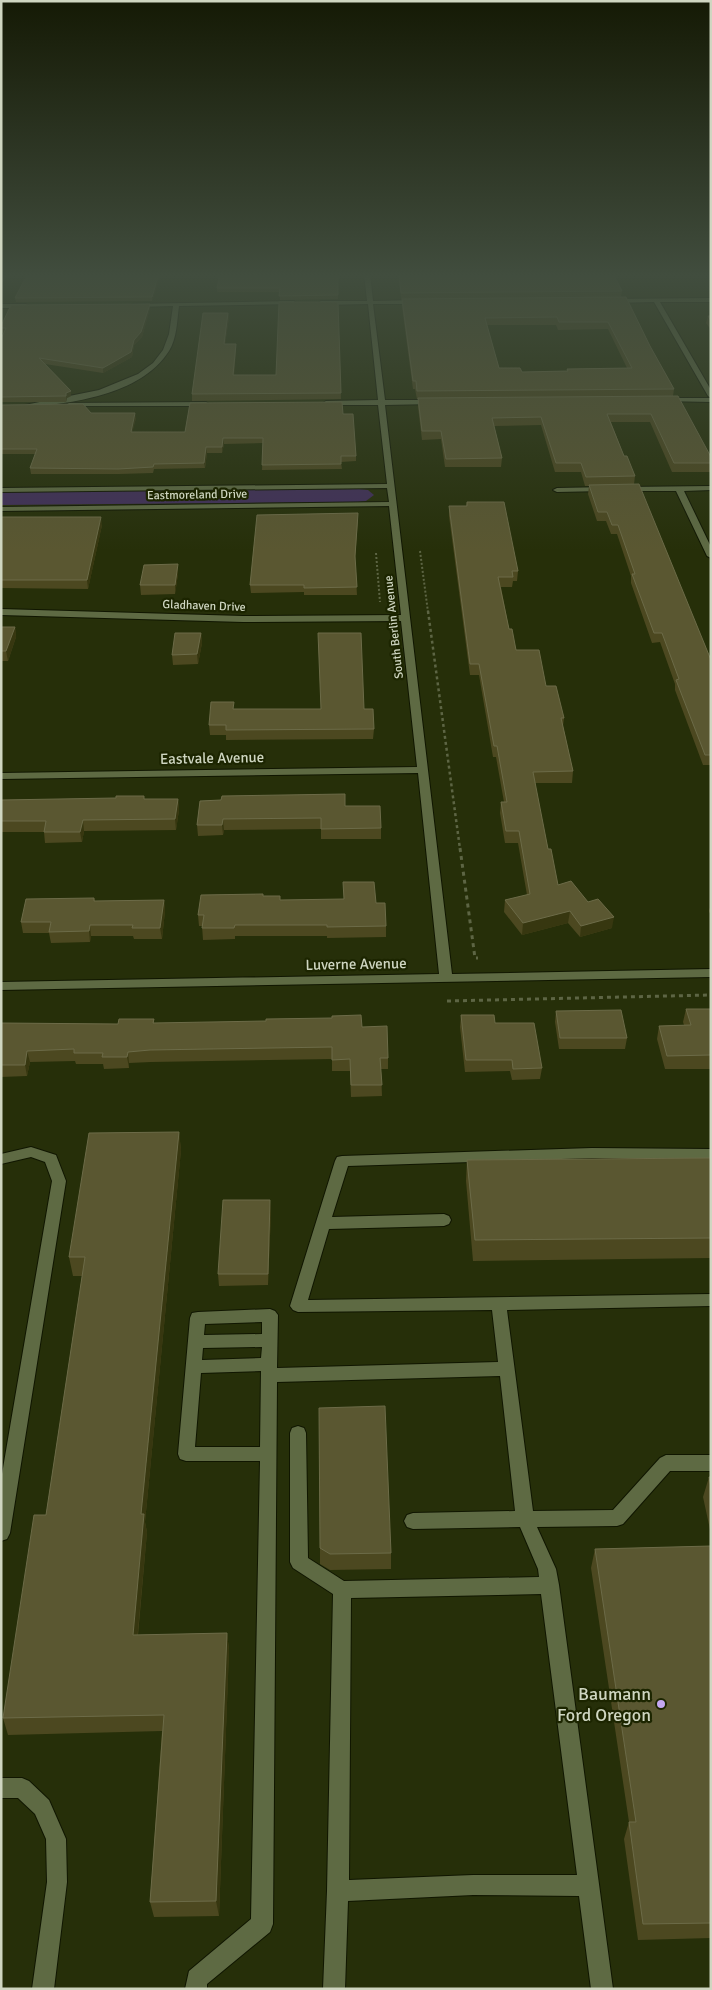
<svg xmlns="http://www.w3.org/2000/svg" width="712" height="1990" font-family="Signika,sans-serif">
<rect width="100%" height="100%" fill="#262f09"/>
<path fill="#412f5a" d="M359 489 368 490 374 495 366 501 358 502 1 505V492Z"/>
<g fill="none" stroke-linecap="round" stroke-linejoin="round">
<g stroke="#101600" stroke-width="2">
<path id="minor" d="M3 273H9L1 285Z
M364 273H370L373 301 419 300 422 302 419 304H373L385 400H434L437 402 434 404 385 405 452 974 711 969V977L1 990V982L439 974 418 773 1 779V773L417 767 401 621 243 622 1 615V609L243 616 401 615 389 506 1 511V507L389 502 387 488 1 492V488L387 484 378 405H326L323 403 326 401 378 400 368 304 321 305 318 303 321 301H367Z
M711 298V302H660L711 390V402L662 401V399L664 398H711L708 396 654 302 611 303 608 301 611 299Z
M294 301 296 304 179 306C177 321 177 338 169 351 140 396 71 403 23 408L20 406 99 390 138 374 153 363 163 350 169 334 173 306 134 307 132 304Z
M1 304H26L29 306 26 308H1Z
M69 403 206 402 209 404 206 406H67L66 405Z
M711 486V490L684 491 711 547V558L707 556 676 491H625L621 489 625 487Z
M608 487V491H605L557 492 553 490 557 488Z
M31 1147 56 1155 66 1181 10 1533 7 1539 1 1541V1480L52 1181 45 1162 31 1157 1 1164V1154Z
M592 1148 711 1149V1159L592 1158 348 1166 332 1217 444 1214 449 1216 451 1220 449 1224 444 1226 329 1229 308 1300 711 1294V1306L507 1310 533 1511 613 1510 660 1458 666 1455H711V1471H670L623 1524 617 1526 537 1527 556 1569 559 1585 613 1989H591L579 1896 473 1895 348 1901 345 1989H323L327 1891 333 1594 293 1568 290 1562V1433L292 1428 298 1426 304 1428 306 1433 308 1558 344 1581 539 1577 538 1569 520 1527 413 1529 407 1527 404 1521 407 1515 413 1513 515 1511 500 1376 277 1382 273 1924 270 1932 207 1984V1989H185L189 1971 251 1919 260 1461H186L180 1459 178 1454 190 1318 192 1313 198 1312 270 1309 275 1311 278 1315 277 1368 498 1362 492 1310 298 1312 293 1310 290 1306 335 1161 337 1157 342 1156ZM262 1322V1334L204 1335 205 1324ZM262 1347 261 1358 202 1360 203 1348ZM261 1371 260 1447H195L201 1373ZM541 1594 577 1875H473L349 1880 351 1598Z
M1 1778H22L29 1781 49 1800 66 1839 67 1882 54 1989H32L47 1882 46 1839 35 1814 18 1798H1Z"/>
</g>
<path stroke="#5d6544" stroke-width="2" stroke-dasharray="2 2" stroke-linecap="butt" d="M420 551 428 612
M376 553 380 602"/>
<path stroke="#5d6544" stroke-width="2.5" stroke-dasharray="3 3" stroke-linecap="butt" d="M428 611 460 849"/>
<path stroke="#5d6544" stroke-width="3" stroke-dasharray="4 4" stroke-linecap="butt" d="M460 848 475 958H478
M447 1001 711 995"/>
<use href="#minor" fill="#5e6a43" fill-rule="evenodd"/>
</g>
<path fill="#4c4820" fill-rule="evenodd" d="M31 273H168V274H161L152 301 16 302 15 298Z
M338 273V299L280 300V292H217V288Z
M398 273H613L622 291 621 297 401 299Z
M626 297 650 346 674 389 673 396 711 457V472H672L650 422H611L624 456 635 476 634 484 711 660V766L710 765H703L700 757 675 690V684L660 642 652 643 631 583V576L617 534H611L606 521H597L588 494 589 486H585L581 472H555L541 425 494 426 502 458 501 467H445L441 439 422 440 418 407V399H417L415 389H413L402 307V299ZM487 325H556L558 330 608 329 627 368 567 369V371L522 372 499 368Z
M338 302 341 399 192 401V394L228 313 229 318 225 344 236 350 234 375H276Z
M150 304V308L142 337 134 345 132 357 103 373 45 364 71 391V396L67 398 66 402H1V339L4 333H1V326Z
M708 316H711V330L706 323Z
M1 405 136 418 132 432H185L343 414 356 456V461L341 462 342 469 262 470 263 443 224 444 222 453H207L205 468 154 469 153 473 119 474H31L30 468 35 454H1Z
M467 502 518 571 517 581H513L512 587H501L509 629 516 650 546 686 564 718 563 726 573 771 572 783H535L548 849 558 885 612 928 580 937 568 923 522 935 504 912 505 900 527 895 518 843H505L500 813 501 802H504L496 757H493L479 675H470L449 516V506H466Z
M1 517 102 525 88 589 1 588Z
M358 520 355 560 357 595H304V592L251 593 250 585Z
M178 574 175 594 141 595 140 585Z
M1 627H15L16 637 8 661H1Z
M201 633 202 643 198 664 173 665 172 655Z
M234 709H364L374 729 373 739 226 740V735H210L209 725Z
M178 799 179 810 176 830 84 831 82 842 45 843 44 832H1V800Z
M200 801 345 806 381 828V839H321V829L224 830 223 835 198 836 197 825Z
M263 896 280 900 376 903 386 926V937L327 938V936H235V939L203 940 202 926H199L198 915Z
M94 898 95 901 164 900 165 911 162 939H134L133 936H91L90 942 51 943 49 933H23L21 922Z
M711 904V916L709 911Z
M686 1009H711V1069H665L657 1039 659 1026 684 1025 683 1022Z
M556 1011 627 1038 625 1049H559L555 1022Z
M461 1015 495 1023 542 1068 540 1079 512 1080 510 1071 465 1072 460 1027Z
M154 1019V1023L362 1027 388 1058V1069H381L382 1096 351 1097 350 1071H332V1059L151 1062 129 1063V1068L104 1069 103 1064H76L75 1061 30 1062 27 1076 1 1077V1023L118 1024Z
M179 1132 181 1150 145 1522 147 1532 138 1635 227 1633 229 1650 219 1916 154 1917 150 1902 162 1731 8 1735 3 1718 46 1515 82 1276H73L69 1257Z
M711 1158V1258L473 1261 466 1181 467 1160Z
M271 1212 268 1285 219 1286 218 1274Z
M709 1477H711V1534L703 1497Z
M711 1546V1938L638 1940 624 1839 629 1822 591 1568 595 1549Z
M320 1548 391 1553V1569L330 1570 320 1564Z"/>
<path fill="#373710" d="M159 273H160L161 274 152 301V297Z
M150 304V308L142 337 134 345 132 357 103 373V368L134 340Z
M228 313 229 318 224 350V344Z
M236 344V350L233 381V375Z
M71 391V396L67 398 66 402V393Z
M135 413 136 418 131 438V432Z
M223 438 224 444 222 453V447Z
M206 447 207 453 205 468 204 463Z
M101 517 102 525 88 589 87 580Z
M178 564V574L175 594V585Z
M15 627 16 637 8 661 6 651Z
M201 633 202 643 198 664 197 654Z
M178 799 179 810 176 830 175 819Z
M223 819 224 830 223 835 222 825Z
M83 820 84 831 82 842 80 832Z
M164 900 165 911 162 939 160 928Z
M570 911 568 923 522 935 523 923Z
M614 917 612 928 580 937 581 926Z
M90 925 91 936 90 942 89 931Z
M27 1051 30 1062 27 1076 25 1065Z
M128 1052 129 1063V1068L127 1057Z
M179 1132 181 1150 145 1522 147 1532 136 1652 133 1635 141 1514Z
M270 1200 271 1212 268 1285V1274Z
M227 1633 229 1650 219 1916 216 1901Z"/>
<path fill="#5a5731" stroke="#6c6b48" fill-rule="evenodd" d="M31 273H159L152 297 15 298 27 275H30Z
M220 273H338V295L279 296 280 288H217Z
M399 273H613L622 291 401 293Z
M626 297 650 346 674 389 417 391 416 381H413L402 299ZM557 317 559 322H608L632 368 567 369 568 371 522 372 520 368H499L485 318Z
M279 302H338L341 393 192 394 203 313H228L224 344H236L233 375H276Z
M150 304 141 332 134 340 131 352 103 368 39 358 71 391 66 393V396L1 397V339L6 328H1V326L11 305Z
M708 316H711V321Z
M678 396 711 457V463H674L651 414H607L624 456H627L635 476 586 477 581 463H556L541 417 492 418 502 458 446 459 441 431H422L418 398Z
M342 402 343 414H353L356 456H341V464L262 465 263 438H223L222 447H206L204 463 154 464 153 467 118 469 30 468 37 449H1V405L83 404 91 413H135L131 432H185L190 403Z
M639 484 711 660V755H705L702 747 676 680 679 679 662 633H654L632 574H635L618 525H612L607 512H598L589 485Z
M467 502H504L518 571H512L513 577H498L509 629H512L516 650H539L546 686H556L564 718H561L573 771 533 772 548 849H551L558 885 571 881 588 902 598 899 614 917 581 926 570 911 523 923 505 900 530 894 519 831H506L501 802H507L497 746H494L479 664H470L449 506H467Z
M358 513 355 556 357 587 304 588V585H250L257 515Z
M1 517H101L87 580H1Z
M178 564 175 585H140L144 565Z
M1 627H15L6 651H1Z
M175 633H201L197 654 172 655Z
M318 633H361L364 709H373L374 729 226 730V725H209L211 702H234L233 709H321Z
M345 794V806H380L381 828 321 829V818L223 819 222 825H197L200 801 221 800 222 796Z
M116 796H144V799H178L175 819 83 820 80 832H44L46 821H1V800L116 798Z
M343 882H374L376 903H385L386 926 327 927V925H235L234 928H202L204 915H198L201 895 263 894V896H280V900L344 899Z
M94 898V901L164 900 160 928H132L133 925H90L89 931 49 932 51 922H21L26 899Z
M686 1009H711V1055L667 1056 659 1026 691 1025Z
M621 1010 627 1038H560L556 1011Z
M361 1015 362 1027 387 1026 388 1058H380L382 1085H351L350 1059 332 1060V1047L150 1050 128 1052 127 1057H102L103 1053H74V1049L27 1051 25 1065H1V1023L118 1024 119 1019H154L153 1023 266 1021V1019L332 1018V1016Z
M461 1015H494L495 1023H534L542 1068 513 1069 512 1060H466Z
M179 1132 141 1514H144L133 1635 227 1633 216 1901 150 1902 164 1715 3 1718 34 1515H46L85 1257H69L89 1133Z
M711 1158V1238L475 1240 467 1160Z
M223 1200H270L268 1274H218Z
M385 1406 391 1553 330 1554 320 1548 319 1408Z
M709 1477H711V1487Z
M711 1546V1923L643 1924 629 1822H636L595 1549Z"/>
<linearGradient id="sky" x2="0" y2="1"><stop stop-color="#151a05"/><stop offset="0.5" stop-color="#414d3e"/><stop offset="1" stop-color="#414d3e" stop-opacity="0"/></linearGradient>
<rect width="712" height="551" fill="url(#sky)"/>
<circle fill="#c4a7f1" stroke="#1c2500" stroke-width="2" cx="661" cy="1704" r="5"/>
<g text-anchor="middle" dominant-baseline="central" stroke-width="4.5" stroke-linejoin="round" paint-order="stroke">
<g font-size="12" fill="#cfd6c1" stroke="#1c2500">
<text transform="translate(197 495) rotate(-1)">Eastmoreland Drive</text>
<text transform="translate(204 606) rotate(2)">Gladhaven Drive</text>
<text transform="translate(394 627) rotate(-96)">South Berlin Avenue</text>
</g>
<g font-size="15" fill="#cfd6c1" stroke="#1c2500">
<text transform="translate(212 758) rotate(-1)">Eastvale Avenue</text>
<text transform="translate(356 964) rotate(-1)">Luverne Avenue</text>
</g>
<g font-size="18" fill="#cfd6c1" stroke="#1c2500" text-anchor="end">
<text x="651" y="1694">Baumann<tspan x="651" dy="21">Ford Oregon</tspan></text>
</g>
</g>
<rect width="712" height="1990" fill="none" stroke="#cfd6c1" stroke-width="5"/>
</svg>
